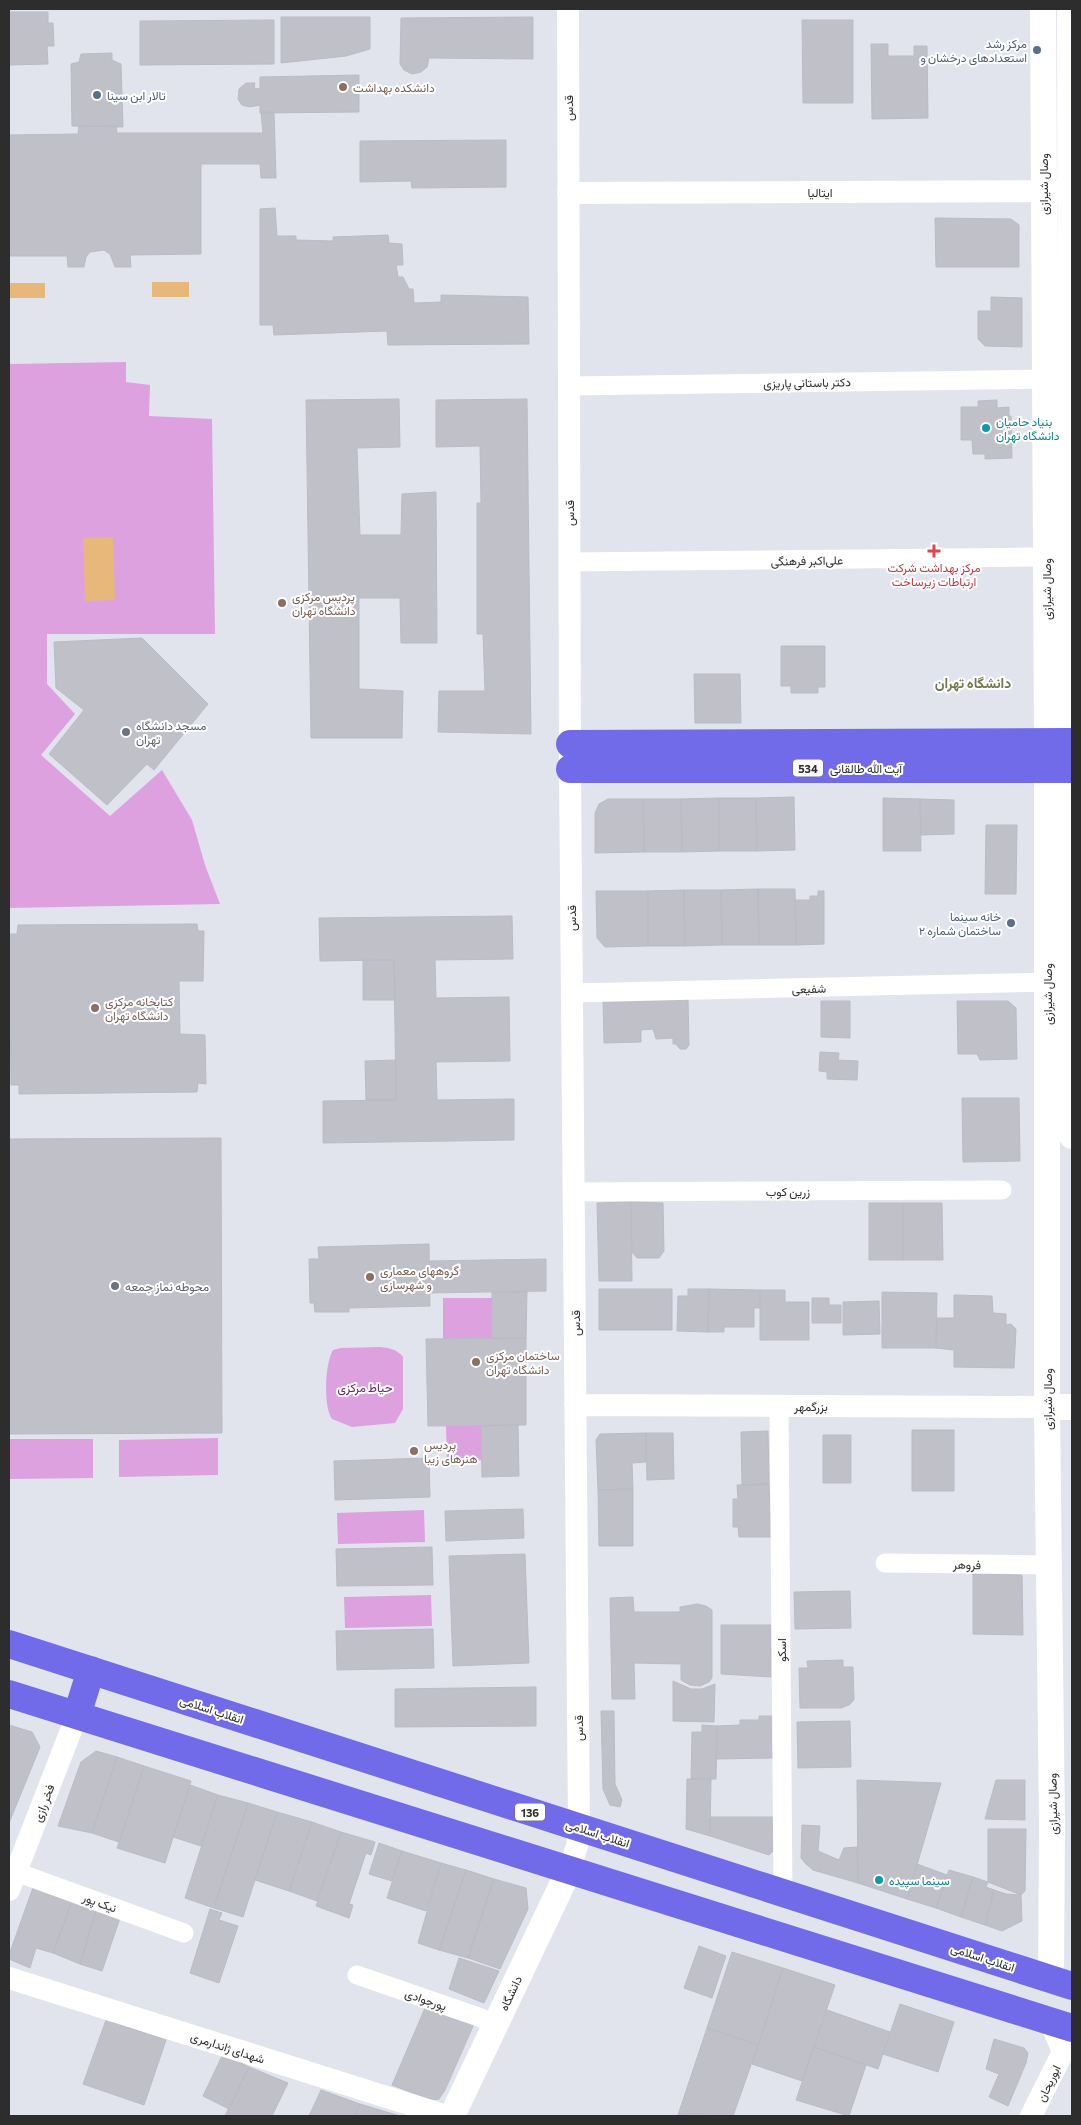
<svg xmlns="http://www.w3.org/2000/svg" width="1081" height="2125" font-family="Commissioner,Vazirmatn,sans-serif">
<rect width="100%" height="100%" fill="#e1e3ed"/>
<path fill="#dda1e0" d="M126 362V382L150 385 149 416 212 419 215 634H47V684L75 714 41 755 110 816 162 770 192 820 205 865 220 904 9 908V364Z
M443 1298H492V1339H443Z
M380 1347C389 1348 397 1349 403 1357V1409L395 1423 352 1427 332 1419C323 1406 325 1363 333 1350L341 1348Z
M446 1426H481L482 1460 447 1461Z
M218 1438V1475L119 1477V1440Z
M9 1439H93V1478L9 1479Z
M424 1510 425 1542 338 1544 337 1513Z
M431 1595 432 1626 345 1628 344 1597Z"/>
<path fill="#e8b87b" d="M152 282H189V297H152Z
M9 283H45V298H9Z
M113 537 115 600 85 601 83 538Z"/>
<path fill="#c0c0c9" stroke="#babbc9" d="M9 12H48V23H53L54 46H47L48 64 9 65Z
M281 17H370V49L346 56 281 63Z
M533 17V59L429 58 427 67 421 72 412 74 404 70 400 64 401 18Z
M274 20V64L140 65V21Z
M802 20H853V103H803Z
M871 44H888V56H914V46H927L928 118 872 119Z
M112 53V60L121 64 123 127 72 126 71 64 79 62 81 54Z
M359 75V112L260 113V105L250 107 242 105 238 99 239 89 246 83H255L254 88 260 89V77Z
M261 112H274L276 178H261L260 164H201V254L130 255 131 267H115L110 254 104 250 90 252 86 257 84 267H68L67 256H9V135L78 134 79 126H116L117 133H263Z
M506 140V187L412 188 411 181 360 182V141Z
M275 208 277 236H296V240L333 241V237L388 235 389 243 402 244 403 265H396L398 277H403L409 289H413L414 303 441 302V295L528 297 529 344 388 345 387 331 274 335 273 325H260V209Z
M935 218 1011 219 1019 225V267H936Z
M991 297 1022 298V347L985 346 978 339V311H991Z
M399 399 400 447 357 448 360 535H401L402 494 436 492 437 643H401L400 598H359V689L403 691 402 738H311L306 400Z
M527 399 531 734 438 732 439 691H485L483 634H477V503H481L480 446 436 447V400Z
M997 400V408L1009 407V416H1011L1012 458 985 459V454H973L972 440H961V407H978V401Z
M142 638 208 704 154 770 147 764 107 805 49 754 84 710 56 688 54 642Z
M781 646H825V687H818V693H791V686H781Z
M694 674H740L741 723H695Z
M794 797 795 850 757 851 756 798Z
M719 798H756L757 851H719Z
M719 798V851L682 852 681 799Z
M883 798 920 799 921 851H883Z
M608 799H643L644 852 595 853V813L599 804Z
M643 799H681L682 852H644Z
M920 799 954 800V834L921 835Z
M986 825H1017L1016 894H985Z
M758 889 759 945H722L721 890Z
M758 889H795L796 945H759Z
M684 890 685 946H648V891Z
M684 890H721L722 945 685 946Z
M596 891H648V946L605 947 597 938Z
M818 891H824V944L796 945 795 900H810V896H818Z
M512 916 513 959 435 960 436 998 509 997 510 1061 436 1062 437 1100 514 1099V1140L323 1143V1101L396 1100 394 960 320 961 319 918Z
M197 924 198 931H204L203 981H179L180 1034 205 1035 206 1084 198 1083 197 1092 19 1094V1085H11L9 934H17L18 925Z
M363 960H394L395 1000H363Z
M688 998 689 1045 686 1049H680L676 1044H673V1038L656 1039 653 1029 641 1030V1042L604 1043 603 1000Z
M821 1001H850V1038L821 1037Z
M957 1001H1008L1016 1008 1017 1059 980 1060 977 1054H958Z
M820 1052 839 1053 838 1060 858 1061 857 1080 827 1079V1072L819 1071Z
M396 1060V1100H366L365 1061Z
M962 1098H1019L1020 1161 963 1162Z
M221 1138 222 1433 9 1434V1139Z
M631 1202 663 1203 664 1251 659 1258H637L632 1252Z
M631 1202 632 1281H599L597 1203Z
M869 1203H903V1260H869Z
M903 1203H942L943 1260H903Z
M429 1244 430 1306 349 1308V1312H315L314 1303H310L309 1259H319L318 1247Z
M546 1259V1291L430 1293V1261Z
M599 1289H672V1330H599Z
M688 1289H709L708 1332 677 1331 678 1296H688Z
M709 1289 760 1290V1308H754V1327H724V1332H708Z
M760 1290H785V1302H809V1340H760Z
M492 1292H527L526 1338 492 1339Z
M882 1292 937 1293 936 1348H882Z
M954 1295 992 1296 993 1313 1006 1314V1325L1011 1324 1016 1329 1014 1368 954 1367V1350L936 1348 937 1318H954Z
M812 1298H829V1305H841V1323H812Z
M879 1301 880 1334 843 1335V1302Z
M526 1338V1425L428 1426 426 1339Z
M518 1425 519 1476 482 1477 481 1426Z
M912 1430H954V1491H912Z
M768 1431 769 1484 742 1485 741 1432Z
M646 1433V1462L632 1463 633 1489 598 1490 596 1440 600 1434Z
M646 1433H673L674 1479 647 1480Z
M823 1435H851V1483H823Z
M429 1458 430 1497 335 1500 334 1461Z
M769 1484 771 1537H739L738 1527H733V1499H738L737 1485Z
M633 1489V1546H599L598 1490Z
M523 1509 524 1538 446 1541 445 1511Z
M432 1547 433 1585 337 1586 336 1549Z
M525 1554 529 1663 453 1666 449 1556Z
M973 1574 1022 1575 1023 1635 973 1634Z
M850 1591 851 1628 795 1629 794 1592Z
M633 1597 634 1612H680V1607L697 1604 706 1606 712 1610V1678L709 1682 700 1686 690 1685 681 1680V1664L634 1663 635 1699H612L610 1598Z
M721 1625H771V1677L721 1674Z
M433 1629 434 1668 337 1670 336 1631Z
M843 1660V1667H853L854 1700 849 1705 841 1708H800L799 1668H808L807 1661Z
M673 1681 691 1689H702L715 1684 714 1722 673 1721Z
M536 1687V1726L395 1727V1689Z
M601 1711H614L615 1784 622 1800 620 1807 610 1805 603 1789Z
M759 1716H773V1758L716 1759 717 1726 740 1725V1720H759Z
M850 1721 851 1767 798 1768 797 1722Z
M9 1725 32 1732 40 1747 9 1823Z
M702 1725 717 1726 716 1779H691L692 1732H702Z
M96 1751 117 1757 92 1833 58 1826 81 1762Z
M117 1757 144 1766 119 1842 92 1833Z
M144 1766 191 1781 165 1863 117 1848Z
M687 1779H711L710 1836 686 1829Z
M857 1780 941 1783 907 1899 858 1883Z
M996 1780H1025V1820L985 1819Z
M190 1785 218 1795 201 1846 173 1837Z
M218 1795 248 1803 214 1908 185 1898Z
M248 1803 277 1812 243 1917 214 1908Z
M277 1812 312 1822 289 1891 255 1880Z
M710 1817H773L774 1850 769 1855 710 1836Z
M312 1822 341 1832 317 1901 289 1891Z
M802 1825 820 1826 818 1851 839 1860 844 1848 857 1847 858 1883 813 1870 806 1864 801 1858Z
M988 1829H1026L1025 1891 1021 1895 988 1882Z
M341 1832 375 1842 371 1855 366 1853 349 1904 353 1905 349 1918 316 1906Z
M379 1843 402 1851 392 1881 369 1874Z
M402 1851 441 1863 426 1911 387 1898Z
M441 1863 466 1870 439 1950 418 1943Z
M917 1864 947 1875 936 1908 907 1899Z
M466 1870 494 1879 468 1958 439 1950Z
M949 1870 973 1877 961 1917 936 1908Z
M973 1877 988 1882 986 1887 994 1890 985 1925 961 1917Z
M494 1879 526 1888 528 1909 500 1969 468 1958Z
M35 1882 73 1898 53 1953 36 1948 30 1968 9 1959V1955Z
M994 1890 1006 1894 1021 1895 1022 1921 1002 1931 985 1925Z
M73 1898 97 1908 80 1964 53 1953Z
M210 1909 222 1913 219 1920 238 1926 219 1983 190 1973Z
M96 1910 120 1918 102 1971 80 1964Z
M699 1946 726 1956 712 1998 684 1988Z
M732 1952 783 1968 758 2045 707 2028Z
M459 1958 499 1971 484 2003 449 1989Z
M783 1968 835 1985 802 2081 752 2064Z
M900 2004 954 2022 938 2072 883 2054Z
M425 2008 474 2024 445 2090 439 2099 431 2100 392 2085Z
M827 2010 890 2032 878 2069 814 2047Z
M106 2020 166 2040 144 2105 83 2084Z
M707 2028 758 2045 733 2116 678 2115Z
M994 2039 1024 2048 1028 2053 1026 2063 1008 2106 989 2097 999 2074 986 2069Z
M814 2047 866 2065 849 2116 796 2100Z
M223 2054 249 2067 229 2109 203 2096Z
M249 2067 288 2083 272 2116H225Z
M321 2090 360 2104 354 2116H309Z
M360 2104 400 2116H354Z"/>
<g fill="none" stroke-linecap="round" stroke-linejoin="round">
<path stroke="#fff" stroke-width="19" d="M569 386 1044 379
M569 562 1045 557
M572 993 1047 982
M574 1192 1002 1190
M779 1406 783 1893
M885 1563 1049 1565
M16 1872 184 1933
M357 1975 496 2023"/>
<path stroke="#fff" stroke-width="22" d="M568 9 570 769 579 1827 577 1846 569 1870
M568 193 1062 191
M575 1405 1047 1407
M9 1890 77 1715
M9 1978 447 2116
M1031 2116 1063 2052 1050 2021"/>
<path stroke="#fff" stroke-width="26" d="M1043 9 1047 742V1407L1052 1824 1051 1979
M1070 9 1072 1136
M1047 1407H1072
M452 2116 569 1870"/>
<path stroke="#726be9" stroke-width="28" d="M570 744 1072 742
M570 769H1072
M9 1644 1072 1986
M9 1694 1072 2028
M77 1715 91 1670"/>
</g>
<g fill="#5c6f8a" stroke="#fff" stroke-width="2">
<circle cx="1037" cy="50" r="5"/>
<circle cx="97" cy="95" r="5"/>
<circle cx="1011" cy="923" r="5"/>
</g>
<g fill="#8d6e63" stroke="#fff" stroke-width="2">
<circle cx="343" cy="87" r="5"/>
<circle cx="282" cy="603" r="5"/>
<circle cx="95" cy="1008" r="5"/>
<circle cx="370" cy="1277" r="5"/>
<circle cx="476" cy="1362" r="5"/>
<circle cx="414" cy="1451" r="5"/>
</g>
<g fill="#0f9aa8" stroke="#fff" stroke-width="2">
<circle cx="986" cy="428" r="5"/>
<circle cx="879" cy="1880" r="5"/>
</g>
<path fill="#e0444e" stroke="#fff" stroke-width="2" d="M931.5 543.5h5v5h5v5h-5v5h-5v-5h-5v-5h5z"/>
<g fill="#6b7280" stroke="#fff" stroke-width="2">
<circle cx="126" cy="732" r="5"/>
<circle cx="115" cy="1286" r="5"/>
</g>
<g text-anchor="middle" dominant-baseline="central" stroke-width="4" stroke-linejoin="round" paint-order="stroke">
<g fill="#fff" stroke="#6c6c6c" stroke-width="1">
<rect x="793" y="759.5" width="30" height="17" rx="4"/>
<rect x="515" y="1803.5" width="30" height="17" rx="4"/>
</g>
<g font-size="11" font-weight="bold" fill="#2d2d2d">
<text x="808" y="768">534</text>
<text x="530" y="1812">136</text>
</g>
<g font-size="12" fill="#4e5e75" stroke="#fff" text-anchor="end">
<text x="1027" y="43">مرکز رشد<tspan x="1027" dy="14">استعدادهای درخشان و</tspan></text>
<text x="107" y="95" text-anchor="start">تالار ابن سینا</text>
<text x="1001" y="916">خانه سینما<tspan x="1001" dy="14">ساختمان شماره ۲</tspan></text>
</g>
<g font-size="12" fill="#785e54" stroke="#fff" text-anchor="start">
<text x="353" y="87">دانشکده بهداشت</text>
<text x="292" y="596">پردیس مرکزی<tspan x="292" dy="14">دانشگاه‌ تهران</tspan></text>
<text x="105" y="1001">کتابخانه مرکزی<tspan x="105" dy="14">دانشگاه تهران</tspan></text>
<text x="380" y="1270">گروههای معماری<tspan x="380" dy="14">و شهرسازی</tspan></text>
<text x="486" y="1355">ساختمان مرکزی<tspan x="486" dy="14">دانشگاه تهران</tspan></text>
<text x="424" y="1444">پردیس<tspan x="424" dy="14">هنرهای زیبا</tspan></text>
</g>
<g font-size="12" fill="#2d2d2d" stroke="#fff">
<text transform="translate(568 108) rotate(-90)">قدس</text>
<text transform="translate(1043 184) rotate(-90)">وصال شیرازی</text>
<text x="820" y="192">ایتالیا</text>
<text transform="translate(807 382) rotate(-1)">دکتر باستانی پاریزی</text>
<text transform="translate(569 513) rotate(-90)">قدس</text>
<text transform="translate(807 560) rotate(-1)">علی‌اکبر فرهنگی</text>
<text transform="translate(1046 589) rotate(-90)">وصال شیرازی</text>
<text x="866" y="768">آیت الله طالقانی</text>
<text transform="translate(571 918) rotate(-90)">قدس</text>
<text transform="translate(809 988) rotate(-1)">شفیعی</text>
<text transform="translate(1047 994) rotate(-90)">وصال شیرازی</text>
<text x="788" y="1191">زرین کوب</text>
<text transform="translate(575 1323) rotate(-90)">قدس</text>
<text transform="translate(1047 1399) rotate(-90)">وصال شیرازی</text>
<text x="811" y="1406">بزرگمهر</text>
<text transform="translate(967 1564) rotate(1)">فروهر</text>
<text transform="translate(781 1650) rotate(-90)">اسکو</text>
<text transform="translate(212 1709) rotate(18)">انقلاب اسلامی</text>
<text transform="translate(578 1728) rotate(-90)">قدس</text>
<text transform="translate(43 1803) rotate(-69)">فخر رازی</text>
<text transform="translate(1052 1804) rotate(-91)">وصال شیرازی</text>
<text transform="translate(598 1833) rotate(18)">انقلاب اسلامی</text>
<text transform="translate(100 1902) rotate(20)">نیک پور</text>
<text transform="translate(983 1957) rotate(18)">انقلاب اسلامی</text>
<text transform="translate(510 1993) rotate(-65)">دانشگاه</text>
<text transform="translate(426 1999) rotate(19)">پورجوادی</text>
<text transform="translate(228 2047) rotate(18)">شهدای ژاندارمری</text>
<text transform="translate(1048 2083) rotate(-64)">ابوریحان</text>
</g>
<g font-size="12" fill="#0d838f" stroke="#fff" text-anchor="start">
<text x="996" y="421">بنیاد حامیان<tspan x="996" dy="14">دانشگاه تهران</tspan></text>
<text x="889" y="1880">سینما سپیده</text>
</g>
<g font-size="12" fill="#be3a42" stroke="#fff">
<text x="934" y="567">مرکز بهداشت شرکت<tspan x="934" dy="14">ارتباطات زیرساخت</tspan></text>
</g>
<g font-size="12" fill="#5b616d" stroke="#fff" text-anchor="start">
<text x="136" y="725">مسجد دانشگاه<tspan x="136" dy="14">تهران</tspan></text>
<text x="125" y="1286">محوطه نماز جمعه</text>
</g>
<g font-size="12" fill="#672061" stroke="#fff">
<text x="365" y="1387">حیاط مرکزی</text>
</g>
<g font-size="14" font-weight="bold" fill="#72774d" stroke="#fff">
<text x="973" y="682">دانشگاه تهران</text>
</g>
</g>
<rect width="1081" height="2125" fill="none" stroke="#2d2d2d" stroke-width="20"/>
</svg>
